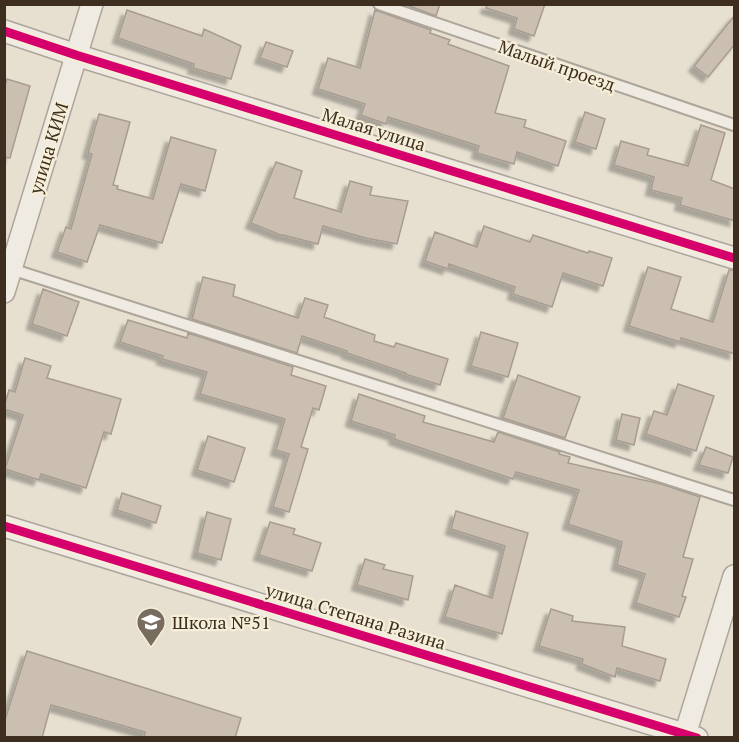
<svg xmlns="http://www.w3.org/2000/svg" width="739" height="742" font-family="'PT Serif',serif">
<defs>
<filter id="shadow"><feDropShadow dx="-5.5" dy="5.5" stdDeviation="1.5" flood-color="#0004"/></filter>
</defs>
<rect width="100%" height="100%" fill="#e7e0d1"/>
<path fill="#cbbfb2" stroke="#a89c90" stroke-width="1.5" filter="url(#shadow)" d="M404 4H440L436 16Z
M487 4H545L534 36 514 29 517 18 486 8Z
M127 10 202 36 204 29 241 46 231 79 193 68 194 64 118 38Z
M375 10 431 30 430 33 450 40 448 44 509 66 495 113 526 120 524 127 566 141 558 166 517 152 514 164 477 153 479 146 388 117 386 124 361 115 365 104 318 89 328 58 360 68Z
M735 15V44L708 77 694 66Z
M266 42 293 51 287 67 260 58Z
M7 79 30 86 10 158 4 157V89Z
M585 112 605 119 596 149 575 142Z
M99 114 130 122 113 185 118 186 117 189 153 199 171 137 216 150 205 191 181 184 162 243 100 225 87 262 57 252 66 227 71 229 92 154 88 153Z
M701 125 725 133 711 180 735 189V221L680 205 682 198 651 190 654 177 614 165 621 141 649 149 647 155 688 166Z
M276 162 302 171 294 198 341 212 350 181 372 187 370 195 408 201 397 244 366 238 323 226 318 244 283 235V236L251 223Z
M484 226 530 242 533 235 588 253 589 251 612 258 603 286 563 273 552 307 513 294 515 287 449 264 448 269 425 261 435 232 477 247Z
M648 267 681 277 671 309 713 322 729 270H735V354L681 338 680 342 629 326Z
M203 277 235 285 233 296 298 318 305 298 328 305 324 317 375 335 374 341 394 347 396 343 448 359 440 385 405 374 406 373 347 353V351L302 336 297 353 192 319Z
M43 289 79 302 67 336 32 324Z
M128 320 187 338 188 333 293 367 291 375 326 386 319 410 313 408 301 447 308 449 289 512 273 507 289 454 276 450 285 419 200 394 207 372 162 359 163 356 120 342Z
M481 332 518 343 508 377 471 366Z
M25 358 51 366 47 378 121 399 111 434 104 432 86 488 41 474 39 480 5 469 23 415 4 409V407L9 390 15 392Z
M518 375 580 397 565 438 503 418Z
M678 384 714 396 696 451 646 434 654 411 667 415Z
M359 394 425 416 423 422 494 442 498 432 560 452 559 454 570 457 568 463 661 484 700 497 683 557 693 559 682 596 686 597 679 617 636 603 645 574 617 565 622 542 568 524 579 490 516 472 513 479 394 439 395 435 351 421Z
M622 414 640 418 634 445 616 440Z
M208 436 245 448 234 482 197 470Z
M706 447 733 457 728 473 699 465Z
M122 493 161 506 156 523 117 510Z
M456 511 528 533 502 634 445 617 455 585 492 598 505 546 451 529Z
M207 512 231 519 221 560 197 553Z
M270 522 295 529 293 534 321 543 312 571 259 555Z
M365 559 385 565 383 569 413 576 408 600 357 585Z
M551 609 573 616 572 621 625 627 622 646 666 659 660 681 617 668 615 677 582 664 583 659 539 646Z
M27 651 241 718 235 738H144L145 732 51 705 42 738H4V723Z"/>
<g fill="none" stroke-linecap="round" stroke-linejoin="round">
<g stroke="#ada599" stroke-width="14">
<path id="service" d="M379 4 734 125
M11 269 734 500"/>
</g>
<g stroke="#ada599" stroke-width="24">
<path id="minor" d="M4 31 76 55 734 258
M4 292 92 4
M4 526 697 738
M684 738 734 576"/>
</g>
<use href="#service" stroke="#efebe3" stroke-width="10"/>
<use href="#minor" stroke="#efebe3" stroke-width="21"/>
<g stroke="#f7eed8" stroke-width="13">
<path id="cycleway" d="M4 31 76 55 734 258
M4 526 697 738"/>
</g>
<use href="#cycleway" stroke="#d6006c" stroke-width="9"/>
</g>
<defs>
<g id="school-pin" transform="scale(1.5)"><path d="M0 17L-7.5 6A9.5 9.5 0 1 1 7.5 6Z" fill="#786c5e" stroke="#f7eed8"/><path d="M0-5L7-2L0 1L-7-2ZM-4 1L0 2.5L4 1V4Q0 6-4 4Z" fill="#fff"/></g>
</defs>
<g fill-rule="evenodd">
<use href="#school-pin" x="151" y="622"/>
</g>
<g text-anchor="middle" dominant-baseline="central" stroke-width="4.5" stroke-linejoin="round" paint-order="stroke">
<g font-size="18" fill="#3d2e20" stroke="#f7eed8">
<text transform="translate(557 65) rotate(19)">Малый проезд</text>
<text transform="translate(374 129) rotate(17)">Малая улица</text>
<text transform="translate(48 148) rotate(-73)">улица КИМ</text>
<text transform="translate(356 616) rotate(17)">улица Степана Разина</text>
</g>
<g font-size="18" fill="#3d2e20" stroke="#f7eed8" text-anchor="start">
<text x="172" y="622">Школа №51</text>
</g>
</g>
<rect width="739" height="742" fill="none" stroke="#3d2e20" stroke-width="12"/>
</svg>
